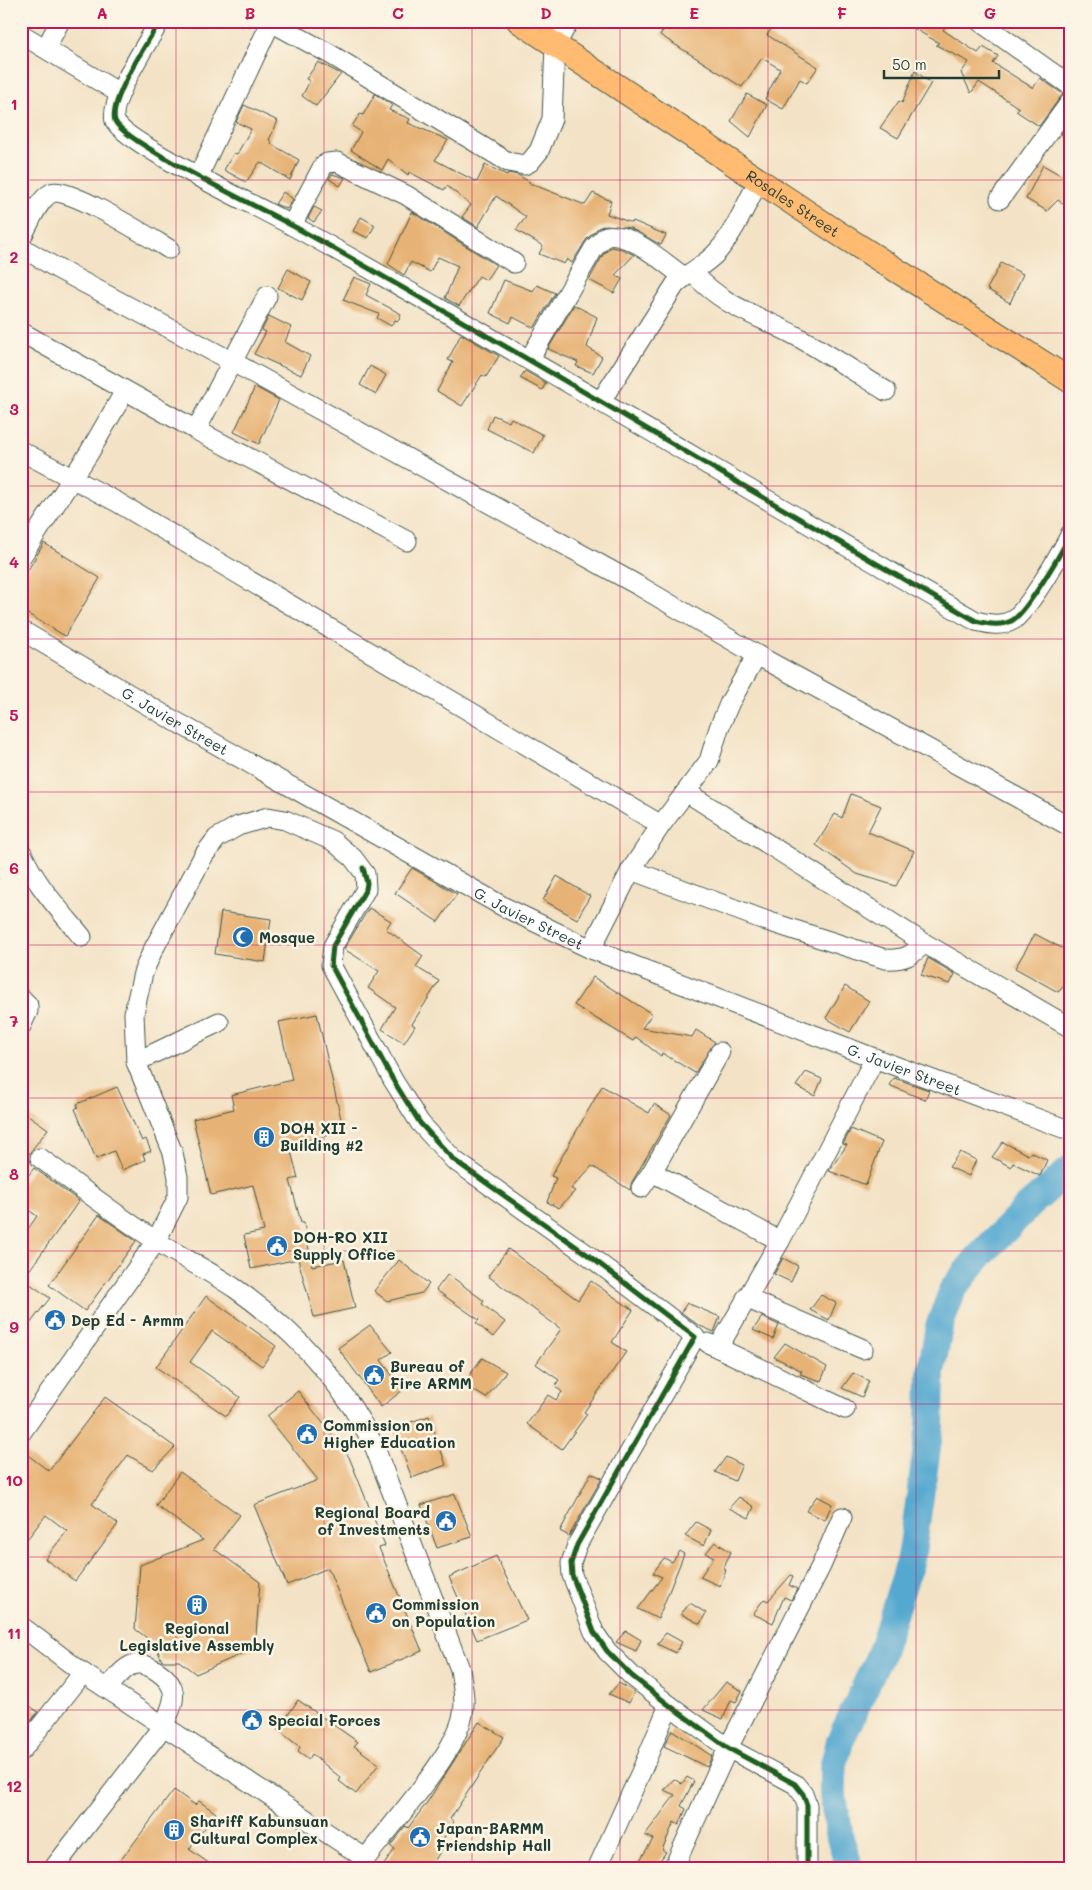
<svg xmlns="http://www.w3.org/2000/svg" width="1092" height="1890" font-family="Mali,sans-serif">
<rect width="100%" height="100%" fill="#fcf5e5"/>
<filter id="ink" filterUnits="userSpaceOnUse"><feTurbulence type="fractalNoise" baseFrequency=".02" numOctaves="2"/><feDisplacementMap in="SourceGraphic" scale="10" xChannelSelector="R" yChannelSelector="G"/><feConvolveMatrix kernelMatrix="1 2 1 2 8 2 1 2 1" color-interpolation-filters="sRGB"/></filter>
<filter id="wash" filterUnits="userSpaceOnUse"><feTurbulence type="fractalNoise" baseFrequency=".0096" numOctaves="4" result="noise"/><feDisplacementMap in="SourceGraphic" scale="20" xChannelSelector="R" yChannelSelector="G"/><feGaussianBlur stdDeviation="1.12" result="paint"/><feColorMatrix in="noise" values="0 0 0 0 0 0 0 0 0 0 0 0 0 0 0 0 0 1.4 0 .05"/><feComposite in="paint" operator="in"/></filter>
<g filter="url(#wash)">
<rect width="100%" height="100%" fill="#f3e2c5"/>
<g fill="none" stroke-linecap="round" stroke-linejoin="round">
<path stroke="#55a8d0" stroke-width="28" d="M850 1869 840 1838 833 1796V1768L840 1741 880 1655 911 1559 930 1427 931 1372 939 1327 953 1289 976 1260 1028 1206 1071 1169"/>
</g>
<g id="blocks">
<path fill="#e7b275" d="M670 21H777L767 35 818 67 807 83 800 79 783 109 765 99 780 69 762 58 742 87 660 35Z
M901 21H948L943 30 978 53 983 47 998 56 993 63 1033 88 1040 78 1063 94 1039 126 1016 111 1019 108 979 82 971 93 961 73 969 62 936 45 939 43Z
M318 62 341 74 316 106 302 96 310 81 306 79Z
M915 71 931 83 898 138 880 128 899 101 902 103Z
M375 94 392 105 389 110 410 119 408 123 448 140 435 160 477 182 485 165 507 175 508 173 518 175 530 182 529 183 585 205 593 193 611 201 607 214 632 223 633 221 666 235 661 245 630 228 606 225 598 228 586 240 572 263 567 259 564 264 539 254 543 246 516 230 526 217 496 196 478 227 462 217 471 205 447 186 444 190 409 172 408 175 388 159 382 170 351 150 361 132 352 126 360 114 363 115Z
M747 94 767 105 750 137 731 121Z
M244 105 278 121 269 140 272 142 271 144 299 160 290 180 260 162 246 182 224 170 234 153 237 154 251 129 236 122Z
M1071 121V140L1061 134Z
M1043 165 1069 180 1067 192 1071 195V210L1058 200 1047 211 1026 199Z
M332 174 345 178 340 186 329 179Z
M283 192 293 199 287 209 275 204Z
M314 207 322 211 314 222 308 218Z
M412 212 496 265 486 280 479 276 459 306 445 298 458 266 438 257 430 272 411 262 404 275 388 264Z
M361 217 375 225 368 238 353 231Z
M611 247 622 249 634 255 615 275 622 279 614 293 589 280 603 255Z
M1001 263 1023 274 1010 303 987 289Z
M288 269 311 282 302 300 278 288Z
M354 277 371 284 366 295 401 314 398 321 395 320 391 326 377 318 379 314 343 300Z
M504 280 533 291 537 285 555 293 534 328 513 317 510 323 490 313Z
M574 305 597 317 587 347 602 357 593 373 576 366 578 362 548 349Z
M269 316 291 327 285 342 310 356 301 375 254 354 266 332 262 330Z
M461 334 499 356 486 377 482 375 462 406 437 391 453 362 448 360Z
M370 366 386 375 376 394 360 385Z
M525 371 546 383 542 390 520 378Z
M255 387 279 400 259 444 234 432Z
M493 415 509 422 511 418 543 435 534 453 487 429Z
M44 543 100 578 65 636 21 610V573L25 575Z
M851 794 881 806 868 832 914 851 896 886 857 874 816 845 835 814 842 818Z
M412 868 457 894 438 922 395 893Z
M557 876 590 896 577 919 543 900Z
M369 908 391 921 386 929 423 956 416 967 439 981 412 1024 415 1026 404 1043 382 1029 395 1007 368 988 379 971 344 949Z
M221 912 271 919 265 962 215 954Z
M1035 934 1071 953V979L1058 992 1015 968Z
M928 958 955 974 950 984 921 975Z
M593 977 652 1014 642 1028 692 1037 696 1030 715 1042 695 1073 662 1053 661 1056 636 1037 633 1041 574 1005Z
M845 986 869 1001 850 1032 826 1018Z
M317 1014 344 1132 289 1144 298 1178 290 1180 301 1223H304L312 1266 344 1260 355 1308 314 1317 298 1259 251 1269 244 1235 264 1231 253 1185 211 1195 193 1119 234 1109 231 1095 292 1080 279 1022Z
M806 1072 822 1079 815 1096 796 1086Z
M894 1078 929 1090 925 1100 889 1085Z
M602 1086 649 1113 654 1104 671 1115 632 1182 630 1190 592 1166 571 1189 575 1191 559 1208 547 1202 556 1178 551 1176Z
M117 1087 142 1141 146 1139 151 1151 143 1154 145 1160 122 1170 114 1151 96 1159 75 1109 78 1107 77 1104Z
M21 1110 48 1129 21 1164Z
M851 1129 882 1142 866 1185 829 1171 847 1145 843 1144Z
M1003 1142 1028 1155 1031 1152 1047 1160 1040 1176 1013 1163 1011 1167 992 1157Z
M960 1152 976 1160 969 1176 949 1167Z
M34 1168 79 1201 23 1279 50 1298 21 1335V1239L37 1216 21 1205V1185Z
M99 1215 136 1241 85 1311 49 1285Z
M508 1249 578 1300 591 1281 633 1310 612 1342 626 1352 584 1412 587 1414 562 1449 527 1424 548 1395 556 1400 562 1392 555 1386 559 1380 536 1364 561 1329 488 1276Z
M783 1258 798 1266 791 1282 774 1274Z
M399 1260 429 1284 422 1293 387 1301 374 1291Z
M448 1274 484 1301 482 1304 505 1322 493 1337 476 1323 479 1320 436 1290Z
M821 1295 836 1303 829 1320 810 1310Z
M206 1296 276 1346 262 1366 212 1331 190 1362 240 1397 226 1416 156 1367Z
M687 1303 720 1317 714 1332 698 1325 681 1312Z
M762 1317 779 1325 773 1339 753 1330Z
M370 1325 392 1352 381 1360 403 1390 381 1407 338 1348Z
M785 1343 827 1367 821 1381 800 1374 802 1371 774 1357Z
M482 1358 506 1372 486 1398 463 1384Z
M853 1373 869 1381 862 1397 842 1388Z
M298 1391 337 1441 325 1450 340 1445 349 1457 385 1546 379 1548 422 1651 371 1672 328 1568 287 1585 254 1505 318 1480 267 1416Z
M105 1397 175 1447 153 1470 128 1455 92 1504 118 1524 75 1581 45 1559 67 1531 46 1515 21 1547V1450L49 1471Z
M429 1416 446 1465 412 1478 393 1428Z
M726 1457 742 1465 735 1481 715 1472Z
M180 1472 240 1515 214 1549 260 1582 255 1648 196 1674 179 1661H162L155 1644 135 1629 140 1565 203 1540 156 1505Z
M591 1473 602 1478 569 1536 560 1531Z
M455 1494 472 1537 437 1548 421 1505Z
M817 1496 832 1504 825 1520 806 1511Z
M739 1497 754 1507 749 1518 729 1508Z
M696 1522 711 1530 704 1546 685 1536Z
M715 1542 731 1552 723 1568 726 1570 720 1586 700 1577 714 1557 706 1553Z
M680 1551 684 1554 658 1619 638 1609 662 1577 653 1573 664 1558 672 1562Z
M496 1556 527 1620 477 1640 449 1577Z
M791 1575 793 1576 789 1585 797 1589 791 1600 784 1597 773 1623 753 1614 764 1599 768 1601Z
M690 1603 706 1613 700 1624 681 1614Z
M626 1631 641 1640 636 1651 616 1642Z
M666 1633 682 1642 676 1653 657 1644Z
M726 1682 742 1691 736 1702 731 1700 723 1719 703 1710Z
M619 1683 634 1692 629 1703 609 1694Z
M298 1700 358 1742 354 1746 379 1764 356 1794 339 1781 341 1778 312 1754 309 1759 298 1751 300 1747 278 1730Z
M26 1703 38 1712 21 1733V1709Z
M479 1722 504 1737 450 1819 454 1822 438 1847 442 1849 429 1869H381L395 1849 390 1846 406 1826 408 1828 426 1804Z
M672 1730 712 1756 707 1767 664 1746Z
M687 1777 694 1781 681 1806 686 1809 679 1825 674 1822 662 1850 666 1852 654 1869 637 1865 653 1839 645 1835 675 1795 664 1790 674 1779 682 1784Z
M174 1790 195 1805 199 1801 216 1813 189 1849 217 1869H114Z"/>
</g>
</g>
<g filter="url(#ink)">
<use href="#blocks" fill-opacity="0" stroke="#3f564a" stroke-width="1"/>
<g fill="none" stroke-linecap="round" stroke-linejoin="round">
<g stroke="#3f564a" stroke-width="21">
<g id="minor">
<path d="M160 21C149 40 108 102 115 121 124 143 263 209 291 225 342 252 392 282 442 310 621 412 797 519 976 621 989 624 1001 627 1013 620 1028 610 1063 550 1071 533"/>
<path d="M269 21 330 54 508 162 524 165 530 162 539 151 552 119 555 46 569 21"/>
<path d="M979 21 1071 86"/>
<path d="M21 34 119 93"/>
<path d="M46 48 60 21"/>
<path d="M198 177 271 22"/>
<path d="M1000 199 1071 101"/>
<path d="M292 225 323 166 327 163 337 162 406 195 514 263"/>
<path d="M21 238C29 225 37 201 51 193 67 185 152 239 169 249"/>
<path d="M21 247 58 269 231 361 641 587 757 655 1071 827"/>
<path d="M693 273C725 308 758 315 798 337 828 354 857 373 886 391"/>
<path d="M21 332 196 430 407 541"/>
<path d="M529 360 594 248 606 236C630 231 664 263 684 277"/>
<path d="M601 401 675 285C688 272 705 266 718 251 735 231 747 203 759 180"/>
<path d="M196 430 267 296"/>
<path d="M21 451 117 502 661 825"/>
<path d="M21 557 89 453 125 391"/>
<path id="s1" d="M21 630 166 716 504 907 591 949 882 1061 1071 1131"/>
<path d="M686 792 924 943 1071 1028"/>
<path d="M21 851C35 884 59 909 82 937"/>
<path d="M631 870 767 921 885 959C904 960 912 956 924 943"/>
<path d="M591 949 631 870 661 825 709 761 719 728 730 702 757 655"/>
<path d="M21 998 28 1005V1011L21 1026"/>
<path d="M136 1062 219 1022"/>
<path d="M40 1158C79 1186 117 1216 158 1242 183 1258 211 1272 236 1289 294 1330 344 1383 375 1448L460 1669C462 1684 466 1699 463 1714 455 1758 385 1830 358 1869"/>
<path d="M652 1172 780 1241"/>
<path d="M641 1188 652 1172 720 1052"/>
<path d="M746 1298 863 1349"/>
<path d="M708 1343 845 1409"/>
<path d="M718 1348 780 1241 875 1058"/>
<path d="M21 1433 156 1241 178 1197V1177L173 1153 136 1062 134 1013 143 973 152 952 204 855 217 838 238 826 268 817 285 820 333 841 353 858 365 874 366 889 333 946 331 965 393 1080 420 1123 454 1160 588 1255 695 1337 577 1545 571 1563 572 1575 594 1632 607 1651 632 1676 669 1705 728 1748 795 1784 803 1794 807 1805V1869"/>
<path d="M21 1626 83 1673 365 1858"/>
<path d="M21 1751 83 1673"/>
<path d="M53 1869 163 1727C174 1703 182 1688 157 1671 149 1666 141 1662 132 1665 122 1669 114 1681 107 1689"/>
<path d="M597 1869 641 1772 669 1705"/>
<path d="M673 1869 728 1748 821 1566 842 1517"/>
</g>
</g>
<g stroke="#3f564a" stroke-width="26">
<g id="major">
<path id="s2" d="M519 21 838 233 1071 381"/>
</g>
</g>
<use href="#minor" stroke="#fff" stroke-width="19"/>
<use href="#major" stroke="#febb71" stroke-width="24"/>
<g stroke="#fcf5e5" stroke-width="8">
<path id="cycleway" d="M160 21C149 40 108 102 115 121 124 143 263 209 291 225 342 252 392 282 442 310 621 412 797 519 976 621 989 624 1001 627 1013 620 1028 610 1063 550 1071 533
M363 868 367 883 366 889 333 946 331 965 393 1080 420 1123 454 1160 588 1255 695 1337 577 1545 571 1563 572 1575 594 1632 607 1651 632 1676 669 1705 728 1748 795 1784 803 1794 807 1805V1869"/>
</g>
<use href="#cycleway" stroke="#1b5e20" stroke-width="5"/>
</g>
</g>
<path fill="none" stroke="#c2185b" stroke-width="1" stroke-opacity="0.55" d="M176 21V1869M324 21V1869M472 21V1869M620 21V1869M768 21V1869M916 21V1869M21 180H1071M21 333H1071M21 486H1071M21 639H1071M21 792H1071M21 945H1071M21 1098H1071M21 1251H1071M21 1404H1071M21 1557H1071M21 1710H1071"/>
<defs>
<g id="mosque-disc" transform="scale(1.125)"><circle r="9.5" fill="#1f6fb2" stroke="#fcf5e5"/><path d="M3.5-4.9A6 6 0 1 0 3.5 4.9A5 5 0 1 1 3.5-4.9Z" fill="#fff"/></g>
<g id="building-disc" transform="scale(1.125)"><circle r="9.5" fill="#1f6fb2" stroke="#fcf5e5"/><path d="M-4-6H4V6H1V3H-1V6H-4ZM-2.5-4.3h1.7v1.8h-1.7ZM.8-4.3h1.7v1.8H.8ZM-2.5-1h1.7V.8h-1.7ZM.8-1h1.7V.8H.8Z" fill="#fff"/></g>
<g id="civic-disc" transform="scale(1.125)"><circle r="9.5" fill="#1f6fb2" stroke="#fcf5e5"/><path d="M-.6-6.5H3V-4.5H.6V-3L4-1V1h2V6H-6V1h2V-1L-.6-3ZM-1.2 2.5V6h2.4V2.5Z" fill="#fff"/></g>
</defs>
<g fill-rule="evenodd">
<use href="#mosque-disc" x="243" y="937"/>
<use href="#building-disc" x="264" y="1137"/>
<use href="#civic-disc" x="277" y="1246"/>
<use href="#civic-disc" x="55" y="1320"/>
<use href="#civic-disc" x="374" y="1375"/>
<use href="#civic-disc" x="307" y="1434"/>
<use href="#civic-disc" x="446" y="1521"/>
<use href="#building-disc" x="197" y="1605"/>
<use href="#civic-disc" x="376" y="1613"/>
<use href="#civic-disc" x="252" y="1720"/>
<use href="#building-disc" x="174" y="1830"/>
<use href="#civic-disc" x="420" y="1837"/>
</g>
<g text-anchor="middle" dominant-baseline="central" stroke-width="5" stroke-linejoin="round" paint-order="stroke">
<g font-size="15" fill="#1f3d34" stroke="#fcf5e5">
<text stroke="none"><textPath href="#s2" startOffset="329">Rosales Street</textPath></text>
<text stroke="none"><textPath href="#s1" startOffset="179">G. Javier Street</textPath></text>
<text stroke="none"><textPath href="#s1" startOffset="584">G. Javier Street</textPath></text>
<text stroke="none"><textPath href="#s1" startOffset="989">G. Javier Street</textPath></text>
</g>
<g font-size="15" font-weight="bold" fill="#1f3d34" stroke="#fcf5e5" text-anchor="start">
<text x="259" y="937">Mosque</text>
<text x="280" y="1128">DOH XII -<tspan x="280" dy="17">Building #2</tspan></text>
<text x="293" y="1237">DOH-RO XII<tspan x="293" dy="17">Supply Office</tspan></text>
<text x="71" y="1320">Dep Ed - Armm</text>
<text x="390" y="1366">Bureau of<tspan x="390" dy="17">Fire ARMM</tspan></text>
<text x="323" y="1425">Commission on<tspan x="323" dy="17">Higher Education</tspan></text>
<text x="430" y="1512" text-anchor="end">Regional Board<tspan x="430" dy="17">of Investments</tspan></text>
<text x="392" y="1604">Commission<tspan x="392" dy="17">on Population</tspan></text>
<text x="197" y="1628" text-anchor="middle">Regional<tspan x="197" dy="17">Legislative Assembly</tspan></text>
<text x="268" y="1720">Special Forces</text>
<text x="190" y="1821">Shariff Kabunsuan<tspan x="190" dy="17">Cultural Complex</tspan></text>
<text x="436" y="1828">Japan-BARMM<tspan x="436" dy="17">Friendship Hall</tspan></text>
</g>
</g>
<rect width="1092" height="1890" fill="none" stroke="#fcf5e5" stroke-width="55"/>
<path d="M884 70v8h115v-8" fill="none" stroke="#1f3d34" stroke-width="2.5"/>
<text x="892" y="70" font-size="15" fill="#1f3d34" stroke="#fcf5e5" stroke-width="4" paint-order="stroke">50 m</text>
<rect x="28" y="28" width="1036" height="1834" fill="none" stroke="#c2185b" stroke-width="2"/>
<g font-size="16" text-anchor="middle" font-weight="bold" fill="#c2185b">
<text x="102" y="19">A</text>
<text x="250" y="19">B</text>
<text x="398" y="19">C</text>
<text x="546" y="19">D</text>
<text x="694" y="19">E</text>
<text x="842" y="19">F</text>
<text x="990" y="19">G</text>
<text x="14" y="110">1</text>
<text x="14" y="263">2</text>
<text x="14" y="415">3</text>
<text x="14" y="568">4</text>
<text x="14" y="721">5</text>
<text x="14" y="874">6</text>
<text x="14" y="1027">7</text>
<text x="14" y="1180">8</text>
<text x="14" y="1333">9</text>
<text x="14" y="1486">10</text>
<text x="14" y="1639">11</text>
<text x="14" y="1792">12</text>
</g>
</svg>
